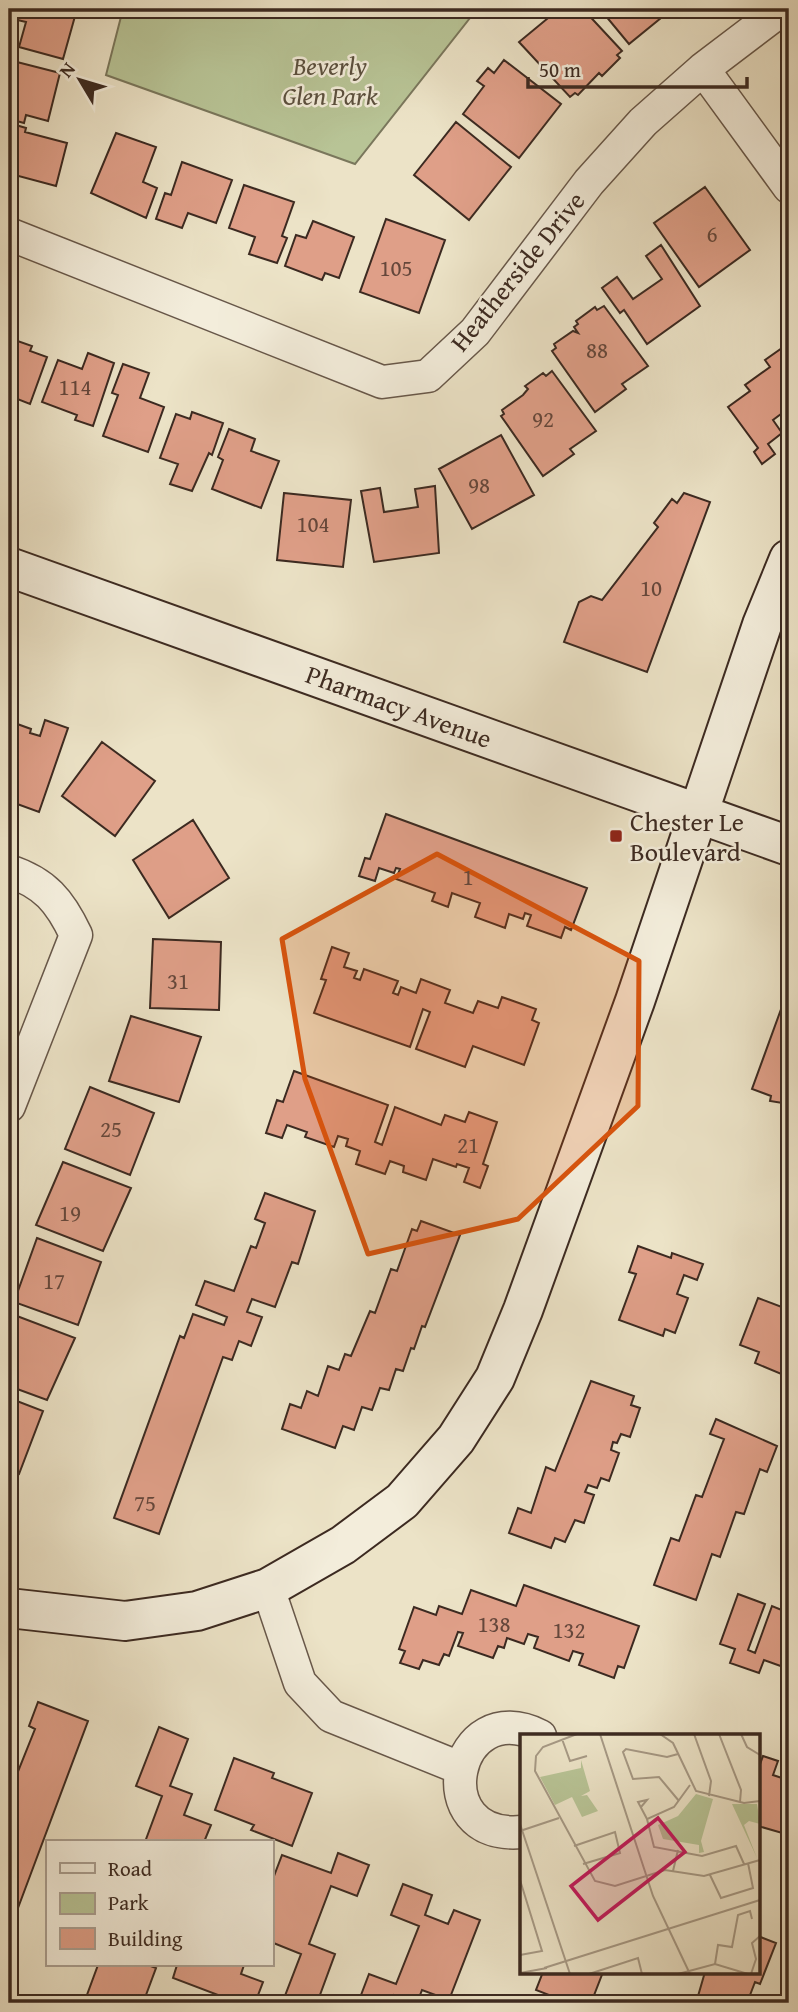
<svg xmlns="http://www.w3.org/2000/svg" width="798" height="2012" font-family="'Gentium Book Plus',serif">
<rect width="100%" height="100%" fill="#ece3c7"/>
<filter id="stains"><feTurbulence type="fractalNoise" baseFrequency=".00286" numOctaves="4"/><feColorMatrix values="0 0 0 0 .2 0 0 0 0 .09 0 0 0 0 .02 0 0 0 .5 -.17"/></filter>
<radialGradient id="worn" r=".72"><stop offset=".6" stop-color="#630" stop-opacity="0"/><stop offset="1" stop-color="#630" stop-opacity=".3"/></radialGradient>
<path fill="#b8c496" stroke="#7a775c" stroke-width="2" d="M123 9H477L355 164 106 75Z"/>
<path fill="#df9f88" stroke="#3c2a21" stroke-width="2" d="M10 9H77L63 59 19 47 26 22 9 18Z
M559 9H583L622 51 617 55 620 58 602 76 599 73 578 95 575 93 570 97 519 42Z
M600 9H672L629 44Z
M504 60 561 104 519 158 463 114 484 86 477 81 488 68 494 73Z
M13 61 60 73 48 121 26 115 24 123 9 119V76Z
M456 122 511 167 469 220 414 175Z
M9 123 26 128 25 132 67 143 56 186 15 175V178L9 177Z
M116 133 156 147 143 182 157 188 146 218 91 193Z
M182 162 232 180 216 223 188 213 182 228 156 219 165 193 171 195Z
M244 185 294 202 282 236 287 238 277 263 249 254 255 237 229 228Z
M705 187 750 250 699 287 654 223Z
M386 219 445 240 419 313 360 292Z
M313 221 354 237 339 278 325 273 322 280 285 266 296 235 306 238Z
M661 245 700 306 647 344 624 310 620 313 602 288 617 277 633 299 662 279 646 256Z
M604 306 648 366 622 384 626 389 595 412 552 351 556 348 554 344 573 331 578 333 574 327 578 324 576 321 595 307 597 310Z
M789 332V408L773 420 782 433 768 444 775 454 762 464 754 452 758 448 728 407 750 391 745 385 770 367 765 360 789 343 784 336Z
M9 338 32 346 30 351 47 357 30 404 10 396 9 401Z
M88 353 114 363 93 426 75 420 77 415 42 402 58 360 82 369Z
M123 364 149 373 140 398 164 407 148 452 103 436 118 395 112 393Z
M552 371 596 431 570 449 574 454 543 476 501 416 504 414 502 410 523 395 528 389 525 386 543 373 546 376Z
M192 412 223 423 212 455 209 453 192 491 170 484 178 464 160 458 176 414 190 419Z
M229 429 255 439 251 451 279 461 261 508 212 489 223 460 218 457Z
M501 435 534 495 472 529 439 469Z
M435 486 439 553 374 562 361 491 380 488 384 512 418 507 415 489Z
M284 493 351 500 343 567 277 560Z
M684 493 710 502 647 672 564 642 579 602 591 596 602 600 658 527 654 523 672 499 677 503Z
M45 720 68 728 39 812 9 801V721L31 729 30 733 40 736Z
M102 742 155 781 115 836 62 796Z
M386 814 587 888 571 930 565 927 561 938 527 926 531 915 525 913 523 919 509 914 505 928 475 917 480 903 452 893 448 907 432 901 435 893 396 879 400 869 396 868 394 873 379 868 375 881 359 876 365 858 370 859Z
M193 820 229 878 169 918 133 860Z
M153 939 221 942 219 1010 150 1008Z
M332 947 349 953 344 967 357 971 354 978 360 980 364 969 398 981 393 993 398 995 401 987 416 993 421 979 450 990 445 1003 473 1013 478 1001 498 1008 502 997 536 1009 532 1020 539 1023 524 1065 473 1046 465 1067 416 1049 430 1012 423 1009 410 1047 314 1013 326 980 321 979Z
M784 1001 789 1003V1104L770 1101 771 1096 752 1089Z
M131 1016 201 1037 179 1102 109 1081Z
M294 1071 388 1105 375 1142 382 1145 395 1107 441 1125 445 1115 465 1122 469 1112 497 1122 483 1164 488 1166 480 1188 464 1182 469 1168 457 1164 456 1167 433 1159 426 1180 403 1172 404 1166 390 1161 385 1174 356 1164 360 1151 346 1146 348 1139 338 1136 334 1147 305 1137 307 1132 287 1125 282 1138 266 1133 277 1100 283 1102Z
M90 1087 154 1113 130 1175 65 1149Z
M63 1162 131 1188 103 1251 36 1225Z
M265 1193 315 1211 298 1264 292 1262 275 1307 252 1299 247 1312 262 1317 251 1346 239 1341 232 1360 223 1357 159 1534 114 1518 180 1336 184 1338 193 1314 224 1325 227 1317 196 1305 205 1281 234 1291 251 1246 256 1248 265 1223 255 1219Z
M421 1221 460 1235 425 1327 422 1326 414 1349 411 1348 403 1371 396 1369 389 1390 380 1388 372 1410 362 1407 354 1430 343 1426 335 1448 282 1429 290 1404 301 1408 307 1391 318 1396 328 1366 339 1370 345 1354 351 1356 370 1311 375 1313 391 1269 397 1271 412 1229 417 1231Z
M37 1238 101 1262 78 1325 14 1302Z
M638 1246 671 1258 672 1253 703 1264 697 1280 684 1275 677 1294 688 1298 675 1333 665 1329 663 1336 619 1320 636 1274 629 1272Z
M758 1298 787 1309 789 1306V1366L786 1376 755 1363 759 1352 740 1345Z
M9 1313 75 1338 47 1400 9 1386Z
M591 1381 634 1396 631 1405 640 1408 630 1437 621 1434 617 1443 613 1442 611 1450 619 1453 609 1481 601 1478 597 1488 588 1485 585 1492 594 1495 584 1523 575 1520 565 1542 555 1538 551 1548 509 1533 518 1508 531 1513 546 1467 555 1471Z
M9 1398 43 1411 19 1474 9 1470Z
M716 1419 777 1446 767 1472 760 1469 744 1514 736 1512 720 1557 712 1554 696 1600 654 1585 671 1538 679 1541 696 1495 702 1497 719 1452 724 1439 710 1434Z
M524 1585 639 1626 624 1668 618 1666 614 1678 579 1665 583 1654 573 1651 569 1661 534 1648 538 1637 528 1634 524 1644 507 1638 504 1648 498 1646 493 1658 458 1646 463 1633 458 1632 449 1656 444 1654 439 1665 423 1660 419 1669 400 1663 405 1651 399 1649 414 1607 436 1615 439 1606 462 1614 471 1590 516 1606Z
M738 1594 765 1604 748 1650 755 1653 772 1606 789 1613V1669L764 1660 759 1673 730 1663 735 1649 720 1644Z
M38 1702 88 1721 9 1932V1783L13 1784 35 1729 29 1726Z
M159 1727 188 1739 170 1786 192 1794 184 1815 211 1825 204 1842H145L162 1796 136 1786Z
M763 1756 778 1761 773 1775 788 1780 785 1786 789 1788V1835L758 1826V1770Z
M234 1758 274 1773 272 1778 312 1793 292 1846 251 1830 254 1825 215 1810Z
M338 1853 369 1865 357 1896 331 1886 309 1944 335 1954 317 2003H288L283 2001 301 1954 271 1942V1884L282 1855 331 1873Z
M403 1884 432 1895 425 1915 448 1924 454 1910 480 1920 449 2000 422 1990 417 2003 394 1995 391 2003H358L369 1974 396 1984 419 1926 391 1915Z
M758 1936 776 1943 760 1984 755 1982 747 2003H696L705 1972H758Z
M98 1965H148L156 1968 143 2003H84Z
M177 1965H244L241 1974 263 1982 255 2003H239L173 1978Z
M543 1972H603L591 2003H561L562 2000 536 1990Z"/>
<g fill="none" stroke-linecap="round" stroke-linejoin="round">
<g stroke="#68584a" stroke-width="35">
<path id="street" d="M703 69 789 187
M9 234 382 382 428 376 475 332 589 182 643 122 703 69 782 9
M9 871C45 883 60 901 76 935L9 1106
M268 1588 300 1683 331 1716 460 1768
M522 1832C423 1841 453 1692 540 1736"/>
</g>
<g stroke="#3c2a21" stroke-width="42">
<path id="secondary" d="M9 567 789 846
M9 1608 125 1621 197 1611 268 1588 343 1545 402 1501 456 1439 495 1378 523 1310 635 1001 762 625 789 559"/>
</g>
<use href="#street" stroke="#f3eddb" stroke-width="32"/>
<use href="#secondary" stroke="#f3eddb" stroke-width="38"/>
</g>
<path fill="#d7540e" fill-opacity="0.2" stroke="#d7540e" stroke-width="5" stroke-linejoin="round" d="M437 854 639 961 638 1106 518 1219 368 1254 305 1079 282 939Z"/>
<rect fill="#8f2418" stroke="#f3eddb" stroke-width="2.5" x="609" y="829" width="14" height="14" rx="3.5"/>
<g text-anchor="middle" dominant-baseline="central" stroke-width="5" stroke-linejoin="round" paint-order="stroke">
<g font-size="23" fill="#65473b">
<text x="712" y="233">6</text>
<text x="396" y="267">105</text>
<text x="597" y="349">88</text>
<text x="75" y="386">114</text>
<text x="543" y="418">92</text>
<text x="479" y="484">98</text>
<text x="313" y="523">104</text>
<text x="651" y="587">10</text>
<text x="468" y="876">1</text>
<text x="178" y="980">31</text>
<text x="111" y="1128">25</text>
<text x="468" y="1144">21</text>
<text x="70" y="1212">19</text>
<text x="54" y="1280">17</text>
<text x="145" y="1502">75</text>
<text x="494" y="1623">138</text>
<text x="569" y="1629">132</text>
</g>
<g font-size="26" font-style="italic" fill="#5b503e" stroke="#f3eddb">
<text x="330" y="65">Beverly<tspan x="330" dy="30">Glen Park</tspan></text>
</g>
<g font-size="26" fill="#3c2a21" stroke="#f3eddb">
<text transform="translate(517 271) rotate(-51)">Heatherside Drive</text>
<text transform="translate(399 706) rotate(20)">Pharmacy Avenue</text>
</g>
<g font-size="26" fill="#3c2a21" stroke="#f3eddb" text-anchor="start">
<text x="630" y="821">Chester Le<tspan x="630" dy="30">Boulevard</tspan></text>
</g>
</g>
<g transform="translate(520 1734)">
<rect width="240" height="240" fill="#ece3c7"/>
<path d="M61 26 70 57 61 62 67 61 78 77 62 83 52 63 35 71 20 43 61 34ZM176 60 193 65 181 107 184 118 179 119V111L143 105 138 91 158 82ZM212 70H237L240 90 229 87 224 91 237 124Z" fill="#b8c496"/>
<path fill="none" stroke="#a69985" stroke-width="2" d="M57 0 23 13 16 22 15 37 75 147 95 152 145 136 184 142 240 126M80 0 133 162 170 240M140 0 153 9 176 57 224 69 240 67M174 0 191 47 189 62M199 0 221 56 220 68M221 0 227 13 240 21M42 5 50 27 67 22M158 20 147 23 106 15 103 18 113 45 139 43 159 67M170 51 154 73 127 85 134 113 182 122 216 112 224 130M121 73 127 66 118 68 127 85M0 90 50 240M0 97 39 84M54 112 95 98 100 119 63 130M153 137 158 116M190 141 201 164 233 154 228 129M0 146 22 217 0 221M195 230 198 211 212 213 218 181 230 177 232 185M24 234 240 166M0 239 27 234M69 240 118 224 122 240M158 240 195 230 228 240M231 240 236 225 232 209 240 202"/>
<path fill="#c2185b" fill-opacity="0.15" stroke="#c2185b" stroke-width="3.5" d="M138 84 165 118 78 186 51 152Z"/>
<rect width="240" height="240" fill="none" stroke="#3c2a21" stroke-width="3.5"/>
</g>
<rect width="798" height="2012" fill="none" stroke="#ece3c7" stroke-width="35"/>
<rect x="10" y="10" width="777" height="1991" fill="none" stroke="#3c2a21" stroke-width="3.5"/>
<rect x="18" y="18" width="763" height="1977" fill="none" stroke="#3c2a21" stroke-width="2"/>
<rect x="46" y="1840" width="228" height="126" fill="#f3eddb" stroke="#aa9f91" stroke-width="2"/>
<rect x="60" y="1863" width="35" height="10" fill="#f3eddb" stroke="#aa9f91" stroke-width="2"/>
<text x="108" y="1876" font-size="21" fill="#3c2a21">Road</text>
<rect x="60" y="1893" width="35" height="21" fill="#b8c496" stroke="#aa9f91" stroke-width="2"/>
<text x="108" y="1910" font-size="21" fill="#3c2a21">Park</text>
<rect x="60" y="1928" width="35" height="21" fill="#df9f88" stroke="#aa9f91" stroke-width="2"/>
<text x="108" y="1946" font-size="21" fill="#3c2a21">Building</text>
<g transform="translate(80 80) rotate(308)" stroke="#f3eddb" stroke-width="5" paint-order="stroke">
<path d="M0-5L12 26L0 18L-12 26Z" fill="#3c2a21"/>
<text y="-10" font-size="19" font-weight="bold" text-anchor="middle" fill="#3c2a21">N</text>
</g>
<path d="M528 77v10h219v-10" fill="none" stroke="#3c2a21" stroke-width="3.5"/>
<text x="539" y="77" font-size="21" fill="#3c2a21" stroke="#f3eddb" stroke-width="5" paint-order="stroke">50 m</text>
<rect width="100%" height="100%" filter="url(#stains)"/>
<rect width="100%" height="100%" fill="url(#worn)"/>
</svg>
